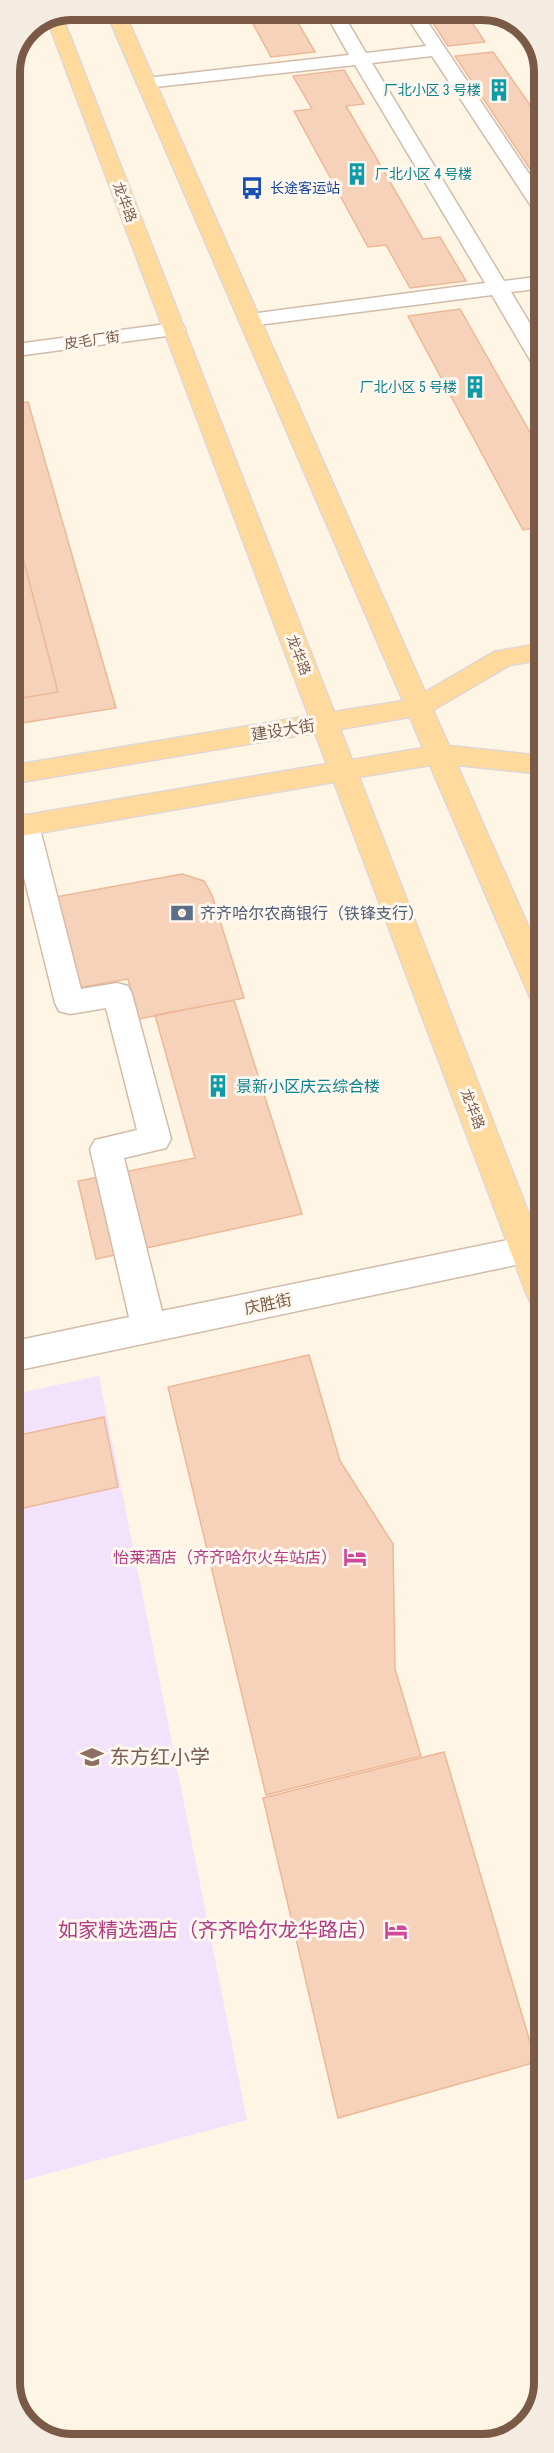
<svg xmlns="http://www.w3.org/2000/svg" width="554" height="2453" font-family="'Roboto Condensed','Noto Sans SC',sans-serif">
<rect width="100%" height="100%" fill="#fff5e5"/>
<path fill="#eee7e0" d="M507 17 527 27 544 59V68Z"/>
<path fill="#f2e2fb" d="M99 1376 247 2120 10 2184V1395Z"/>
<path fill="#f7d2ba" stroke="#ecb898" stroke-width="1.5" d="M245 9H290L315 52 271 57Z
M424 9H463L485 42 448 46Z
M493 52 544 125V190L455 56Z
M344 70 364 104 346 106 423 239 440 237 466 281 410 288 386 245 368 247 294 111 312 109 293 76Z
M460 309 544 457V547L534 528 523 530 408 316Z
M28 402 116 708 9 725V404Z
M9 504 58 692 9 700Z
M182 874 204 881 212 895 244 998 139 1019 128 979 78 988 55 897Z
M234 1000 302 1214 96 1259 78 1181 195 1158 155 1015Z
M309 1355 340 1461 393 1544 395 1669 421 1756 266 1795 168 1387Z
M104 1417 118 1487 10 1511V1437Z
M444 1752 536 2062 338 2118 263 1798Z"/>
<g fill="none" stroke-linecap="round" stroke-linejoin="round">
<g stroke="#d2bba9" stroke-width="3">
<path id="minor" d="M323 9H340L366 53 426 46 402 9H419L544 196V217L537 215 432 56 372 63 504 281 544 276V288L511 292 544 347V372L536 370 533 365 492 295 250 326 243 324 239 320 243 316 250 314 485 283 355 65 146 88 140 87 137 83 140 79 146 78 349 55Z
M174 323 182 324 185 329 182 334 9 357V345Z
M25 815 35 818 39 825 81 989 117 983 128 986 132 994 171 1139 166 1148 124 1158 162 1311 527 1236 539 1240 544 1250 539 1260 10 1372V1342L129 1317 90 1149 95 1140 137 1130 106 1008 70 1014 59 1011 55 1003 11 825 15 818Z"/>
</g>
<g stroke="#dfd7d3" stroke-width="3">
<path id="primary" d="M105 9H123L425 692 494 652 544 643V659L510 665 433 710 449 746 544 756V774L457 765 544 962V1006L533 1003 529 995 430 765 359 777 544 1253V1310L532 1305 527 1295 334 782 9 838V818L327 764 315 733 9 784V766L309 716 47 19 61 13 334 712 403 701ZM410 717 423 748 352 760 340 729Z"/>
</g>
<use href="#minor" fill="#fff" fill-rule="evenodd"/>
<use href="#primary" fill="#ffda9c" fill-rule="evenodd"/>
</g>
<defs>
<g id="building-bare" transform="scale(1.8)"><path d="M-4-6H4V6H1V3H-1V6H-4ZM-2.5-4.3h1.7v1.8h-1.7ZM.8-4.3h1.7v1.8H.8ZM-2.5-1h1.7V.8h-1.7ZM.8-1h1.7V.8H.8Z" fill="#0f9aa8" stroke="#fff8ee" stroke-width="2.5" paint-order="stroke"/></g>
<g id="bus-bare" transform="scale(1.8)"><path d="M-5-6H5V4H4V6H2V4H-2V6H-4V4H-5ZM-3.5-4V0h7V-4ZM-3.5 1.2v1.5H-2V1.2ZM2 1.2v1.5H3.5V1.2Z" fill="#1a4fb4" stroke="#fff8ee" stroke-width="2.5" paint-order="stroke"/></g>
<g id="bank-bare" transform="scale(1.8)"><path d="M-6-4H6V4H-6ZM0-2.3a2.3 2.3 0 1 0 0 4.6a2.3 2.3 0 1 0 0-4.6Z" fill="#5c6f8a" stroke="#fff8ee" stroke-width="2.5" paint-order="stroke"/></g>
<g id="hotel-bare" transform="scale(1.8)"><path d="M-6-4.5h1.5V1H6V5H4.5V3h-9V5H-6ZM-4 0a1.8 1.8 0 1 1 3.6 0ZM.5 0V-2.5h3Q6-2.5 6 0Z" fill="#d1479c" stroke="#fff8ee" stroke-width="2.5" paint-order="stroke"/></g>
<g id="school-bare" transform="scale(1.8)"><path d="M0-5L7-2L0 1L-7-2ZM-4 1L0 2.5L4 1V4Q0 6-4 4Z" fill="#8d6e63" stroke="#fff8ee" stroke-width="2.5" paint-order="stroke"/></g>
</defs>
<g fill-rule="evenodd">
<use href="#building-bare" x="499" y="90"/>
<use href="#building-bare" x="357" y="174"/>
<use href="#bus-bare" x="252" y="188"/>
<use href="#building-bare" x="475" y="387"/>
<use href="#bank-bare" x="182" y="913"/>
<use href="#building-bare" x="218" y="1086"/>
<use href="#hotel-bare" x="355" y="1557"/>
<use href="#school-bare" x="92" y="1757"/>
<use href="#hotel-bare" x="396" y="1930"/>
</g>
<g text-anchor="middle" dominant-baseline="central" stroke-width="6" stroke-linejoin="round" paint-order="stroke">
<g font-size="14" fill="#0d838f" stroke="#fff8ee" text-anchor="end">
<text x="481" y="90">厂北小区 3 号楼</text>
<text x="375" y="174" text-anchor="start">厂北小区 4 号楼</text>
<text x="457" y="387">厂北小区 5 号楼</text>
</g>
<g font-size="14" fill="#164399" stroke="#fff8ee" text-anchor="start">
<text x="270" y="188">长途客运站</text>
</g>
<g font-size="14" fill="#7b5947" stroke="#fff8ee">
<text transform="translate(125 202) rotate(69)">龙华路</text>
<text transform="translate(92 340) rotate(-8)">皮毛厂街</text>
<text transform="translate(299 655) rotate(69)">龙华路</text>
<text transform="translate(473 1109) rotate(69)">龙华路</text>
</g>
<g font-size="16" fill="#7b5947" stroke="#fff8ee">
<text transform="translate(283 730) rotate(-9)">建设大街</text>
<text transform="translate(268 1304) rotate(-12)">庆胜街</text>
</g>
<g font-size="16" fill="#4e5e75" stroke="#fff8ee" text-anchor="start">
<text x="200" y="913">齐齐哈尔农商银行（铁锋支行）</text>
</g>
<g font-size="16" fill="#0d838f" stroke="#fff8ee" text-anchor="start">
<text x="236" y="1086">景新小区庆云综合楼</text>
</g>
<g font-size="16" fill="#b23c85" stroke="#fff8ee" text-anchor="end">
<text x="337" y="1557">怡莱酒店（齐齐哈尔火车站店）</text>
</g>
<g font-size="20" fill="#785e54" stroke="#fff8ee" text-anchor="start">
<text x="110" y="1757">东方红小学</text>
</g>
<g font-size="20" fill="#b23c85" stroke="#fff8ee" text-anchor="end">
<text x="378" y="1930">如家精选酒店（齐齐哈尔龙华路店）</text>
</g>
</g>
<path d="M0 0H554V2453H0ZM72 20H482A52 52 0 0 1 534 72V2382A52 52 0 0 1 482 2434H72A52 52 0 0 1 20 2382V72A52 52 0 0 1 72 20Z" fill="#f4ebe1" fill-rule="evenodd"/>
<path fill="none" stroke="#7b5947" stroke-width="8" d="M72 20H482A52 52 0 0 1 534 72V2382A52 52 0 0 1 482 2434H72A52 52 0 0 1 20 2382V72A52 52 0 0 1 72 20Z"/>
</svg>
